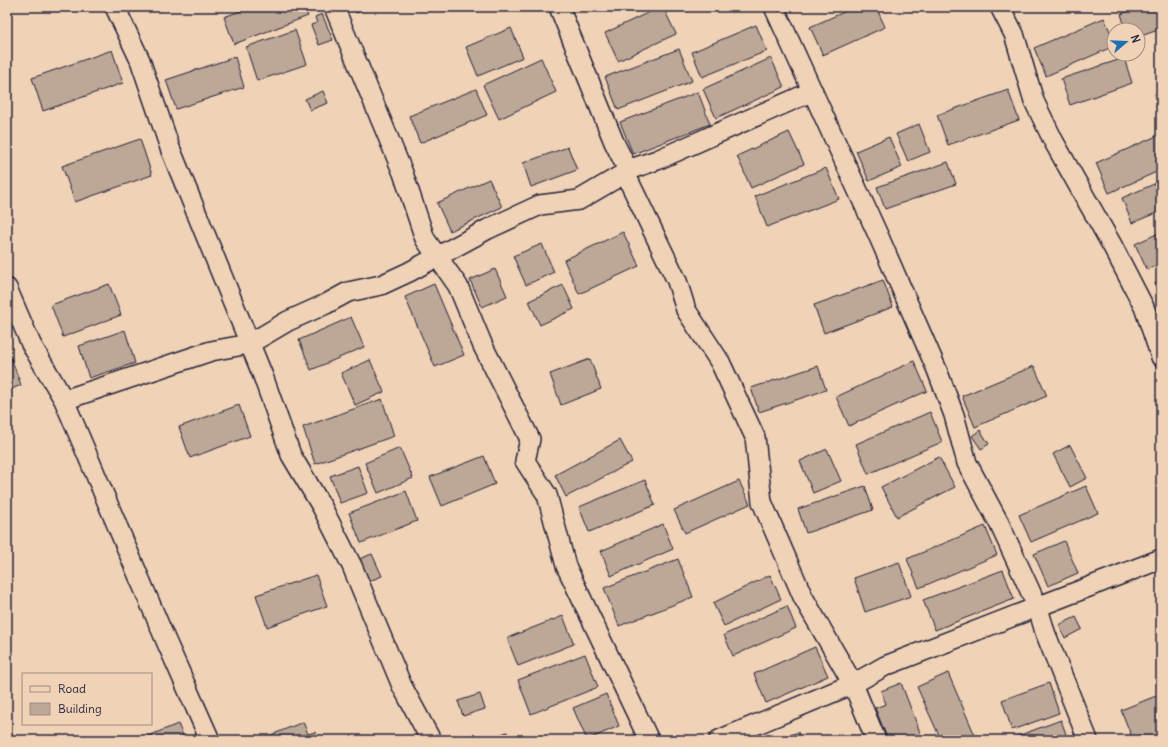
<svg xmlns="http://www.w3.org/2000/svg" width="1168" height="747" font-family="Delius,sans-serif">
<rect width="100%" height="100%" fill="#f0d2b6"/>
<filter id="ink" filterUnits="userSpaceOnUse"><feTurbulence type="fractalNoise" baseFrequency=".025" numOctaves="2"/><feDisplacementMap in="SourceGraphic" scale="8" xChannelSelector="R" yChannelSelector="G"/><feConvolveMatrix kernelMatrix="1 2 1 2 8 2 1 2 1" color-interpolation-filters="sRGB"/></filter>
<g filter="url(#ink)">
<path fill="#bda797" stroke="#22223b" d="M251 7H304L308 16 234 44 224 17Z
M354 7H371L356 13Z
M660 7H663L676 34 618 61 605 33Z
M855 7H876L885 27 823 55 810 27Z
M1141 7H1161V29L1138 37V30H1126L1121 14Z
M322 14 333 40 319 45 311 25 317 23 315 17Z
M1104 18 1114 40V46L1046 76 1034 48Z
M756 25 767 51 702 77 692 52Z
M511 28 523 57 478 76 466 47Z
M295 30 307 64 257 81 246 47Z
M679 49 692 81 618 110 605 77Z
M112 50 123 83 43 111 32 78Z
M235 57 244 87 176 109 166 80Z
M541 58 556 92 499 119 483 85Z
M771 58 784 87 716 118 703 89Z
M1124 58 1132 83 1070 105 1061 79Z
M476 89 487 115 420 143 409 116Z
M1008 90 1019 120 948 145 937 115Z
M323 91 328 103 310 110 305 99Z
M698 92 710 124 633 154 620 122Z
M1161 92V110L1155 94Z
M919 124 930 152 908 161 896 134Z
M789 132 804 164 751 188 737 156Z
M1159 135 1161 140V170L1109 193 1096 163Z
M889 137 902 167 869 181 856 151Z
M140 139 152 175 75 202 62 166Z
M568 147 577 170 531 187 523 163Z
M948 162 956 184 885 209 877 187Z
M826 168 839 199 767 227 755 196Z
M489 179 502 207 450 231 437 203Z
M1161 181V211L1132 223 1122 198Z
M623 232 639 266 579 294 564 260Z
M1161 232V263L1147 270 1135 244Z
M542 244 554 272 526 285 513 256Z
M495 269 507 296 482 307 470 280Z
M883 280 893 307 824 333 814 305Z
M1161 281V296L1155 283Z
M109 284 121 315 63 337 51 305Z
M434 284 464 355 435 367 405 297Z
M563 285 574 309 540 325 529 301Z
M351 317 364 347 311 370 299 340Z
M125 330 135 363 89 378 79 346Z
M11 358 21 385 7 391V359Z
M590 359 601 389 561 405 550 374Z
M370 360 384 392 355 405 341 373Z
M914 361 927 391 849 426 836 397Z
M818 366 826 390 759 412 751 388Z
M1034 366 1047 396 975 427 962 396Z
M382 399 394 436 315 464 303 427Z
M239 405 250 436 190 458 179 427Z
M930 412 942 442 868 474 856 444Z
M980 430 989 444 981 449 972 436Z
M620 440 632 462 566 497 555 475Z
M1070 445 1087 478 1070 487 1053 454Z
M400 448 413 478 378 493 365 463Z
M827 449 841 481 813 493 800 461Z
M484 456 495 484 442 506 430 477Z
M939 457 955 487 897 517 881 487Z
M358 466 368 493 340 503 330 476Z
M645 480 655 505 589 532 579 507Z
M739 481 750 504 685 533 674 510Z
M865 486 873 510 806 533 798 509Z
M1086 486 1098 513 1031 542 1019 515Z
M406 491 417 521 361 543 349 513Z
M663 524 673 549 611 576 601 551Z
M985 526 997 555 919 588 907 559Z
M1064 541 1078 573 1048 586 1034 554Z
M372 554 382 576 367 582 357 560Z
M678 559 693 597 619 626 604 588Z
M899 562 911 596 865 612 854 578Z
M1003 570 1014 599 935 630 923 600Z
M316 575 327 606 267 627 256 595Z
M770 575 781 599 724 626 713 603Z
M787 606 796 628 733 656 724 635Z
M563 616 574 644 518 666 507 638Z
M1076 617 1082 629 1065 638 1059 625Z
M815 647 828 676 766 703 754 674Z
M585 654 598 687 531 714 518 680Z
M948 673 977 740H941L917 687Z
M901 683 923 740H888L875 708 886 704 881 691Z
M1049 683 1059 713 1012 730 1002 700Z
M480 694 485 709 463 716 458 701Z
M606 694 619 726 587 740 573 708Z
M1161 694V740H1133L1121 710Z
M1061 720 1068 740H1013L1012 738Z
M303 722 308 734 315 732 318 740H259Z
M178 724 185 740H138Z
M507 732 509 740H485Z
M798 732 801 740H778Z"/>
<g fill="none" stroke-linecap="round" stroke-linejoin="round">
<g stroke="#22223b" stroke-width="22">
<path id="minor" d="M115 7 140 60 170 148 263 376 291 455 322 507 352 566 402 686 431 740
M334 7 403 173 425 239 458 286 483 346 530 439 525 461 547 495 566 566 649 740
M559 7 614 142 628 170 625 173 677 281 686 310 720 362 755 437 762 502 803 597 853 684 876 740
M774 7 879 237 937 370 954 415 967 463 999 523 1038 608 1045 632 1088 740
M1000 7 1014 34 1034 101 1054 142 1113 247 1144 307 1161 357
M628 170 657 160 813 91
M7 288 31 344 64 400 166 641 210 740
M64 400 211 351 249 344 288 321 326 304 348 292 381 285 409 272 488 229 540 205 579 200 625 173
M719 740 853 684 885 666 1161 559"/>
</g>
<use href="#minor" stroke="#f0d2b6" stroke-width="19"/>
</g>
</g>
<rect width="1168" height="747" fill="none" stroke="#f0d2b6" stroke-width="24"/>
<rect x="12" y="12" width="1144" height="723" fill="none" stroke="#22223b" stroke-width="1.5" filter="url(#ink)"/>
<rect x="22" y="673" width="130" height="52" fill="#f0d2b6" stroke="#9e8c85"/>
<rect x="30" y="686" width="20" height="6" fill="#f0d2b6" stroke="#9e8c85"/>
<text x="58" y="693" font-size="12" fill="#22223b">Road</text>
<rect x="30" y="703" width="20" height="12" fill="#bda797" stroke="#9e8c85"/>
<text x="58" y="713" font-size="12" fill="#22223b">Building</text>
<g transform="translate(1126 42) rotate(71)"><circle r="19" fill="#f0d2b6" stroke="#9e8c85"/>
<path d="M0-3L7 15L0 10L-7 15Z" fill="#1f6fb2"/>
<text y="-6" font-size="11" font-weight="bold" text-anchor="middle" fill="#22223b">N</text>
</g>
</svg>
